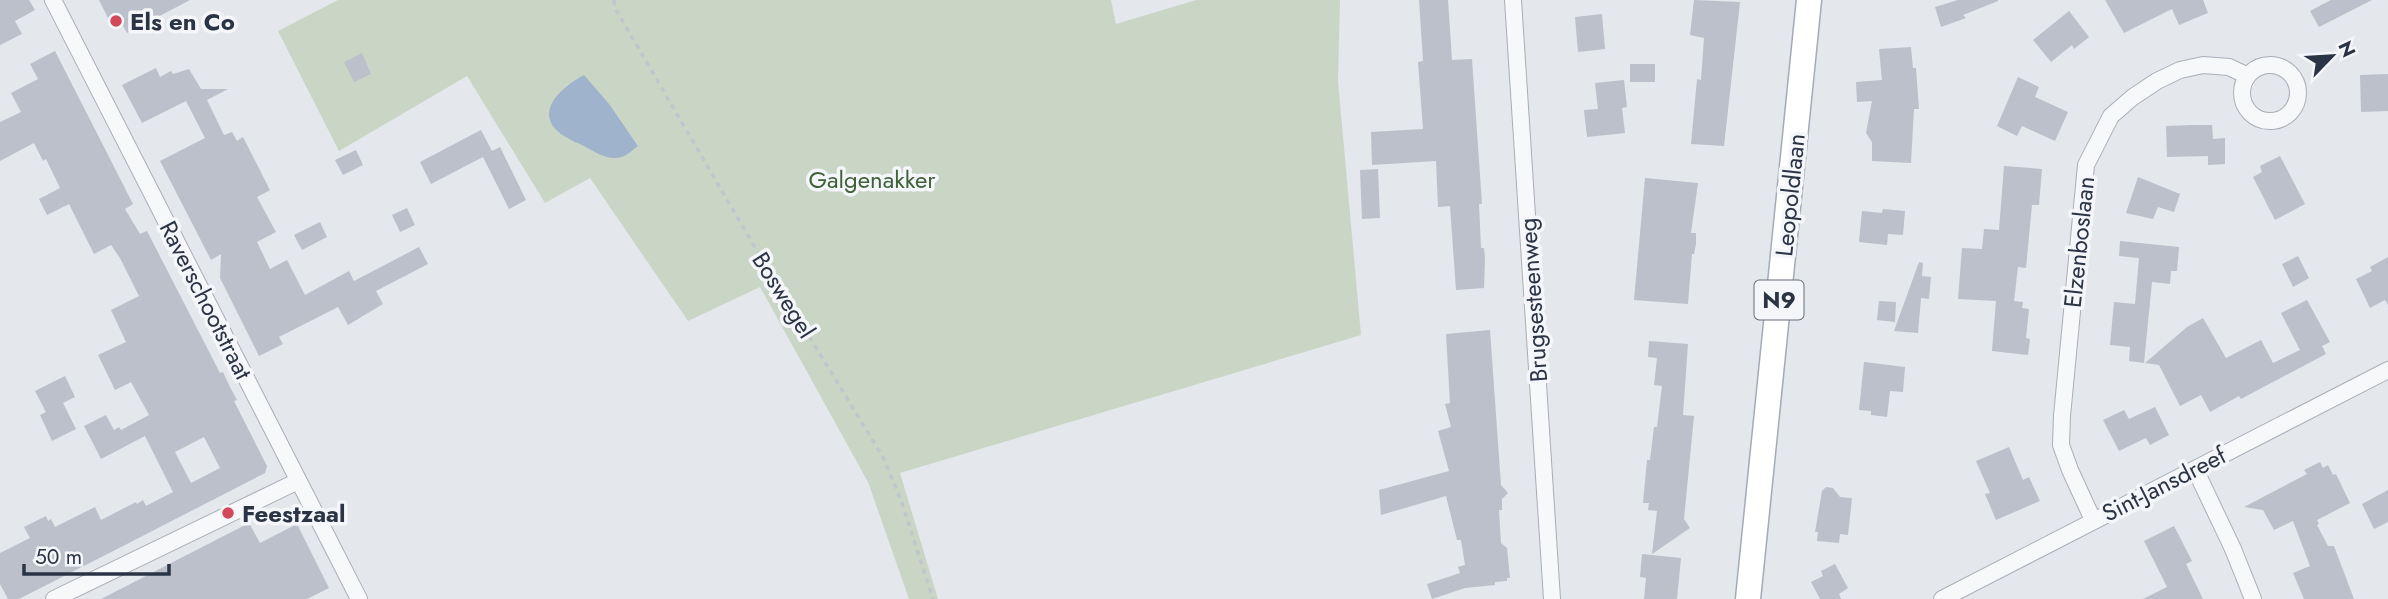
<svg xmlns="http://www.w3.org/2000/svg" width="2388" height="599" font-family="Jost,sans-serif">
<rect width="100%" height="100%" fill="#e4e7ec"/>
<path fill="#c9d6c5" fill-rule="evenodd" d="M338 0H1111L1116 24 1196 0H1340L1338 81 1361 335 900 473 938 599H909L868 482 760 287 688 321 590 178 545 203 467 76 339 151 278 31ZM583 75 610 105 638 146 581 144 563 135Z"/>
<path fill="#9fb4cc" d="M584 75 610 105 638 146C631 151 624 159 614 158 604 158 593 151 584 146 578 143 570 140 564 136 531 114 560 88 584 75Z"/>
<path fill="#bbc0ca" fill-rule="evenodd" d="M0 0H29L35 10 15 21 22 34 0 45Z
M99 0H190L127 33 122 24 113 28Z
M1419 0H1448L1452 60 1472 59 1482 204H1479L1481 248H1484L1485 259 1484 288 1456 290 1450 206 1438 207 1436 161 1372 165 1371 132 1423 129 1418 62 1423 61Z
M1694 0 1740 2 1724 146 1691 144 1697 79 1701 80 1704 38 1690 35Z
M1958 0H1998V1L1963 15 1966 18 1941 27 1935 7Z
M2105 0H2203L2208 13 2179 25 2172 9 2124 33Z
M2331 0H2372L2319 27 2310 11Z
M2069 11 2089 37 2074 49 2072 45 2051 62 2033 40Z
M1602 14 1605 49 1578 52 1575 17Z
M1911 47 1913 68H1916L1919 109H1914L1911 163 1872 161V142L1866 133 1872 101 1857 102 1856 82 1882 80 1879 49Z
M55 51 133 204 125 209 140 234 147 231 220 373 223 372 230 387 237 400 234 401 267 466 265 473 125 545 19 599H8L0 584V553L30 538 24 527 46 516 48 521 51 519 55 527 95 507 101 520 136 502 137 504 143 500 146 506 173 492 145 436 101 459 84 426 106 415 114 430 119 427 121 430 149 415 131 382 115 390 98 355 126 342 111 310 139 296 120 258 111 245 94 254 69 204 47 215 39 199 60 188 46 159 43 161 34 143 0 161V122L21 112 11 93 38 79 30 64ZM204 437 220 468 191 483 175 452Z
M362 53 371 74 354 82 344 62Z
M1630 64H1655V82H1630Z
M156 68 160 77 171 71 173 74 189 69 201 89H228L207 100 224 135 232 132 237 141 243 137 270 190 257 197 276 232 257 242 270 269 287 260 305 295 349 271 354 281 419 247 428 264 376 291 383 304 348 325 338 307 279 337 283 344 259 356 220 278 221 254 211 260 160 161 205 138 186 101 142 123 122 85Z
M2388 74V111L2361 112 2360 75Z
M2018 77 2039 87 2035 97 2068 112 2055 141 2022 126 2017 136 1997 126Z
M1624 80 1627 107 1622 108 1625 133 1587 137 1584 110 1598 109 1595 83Z
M2194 125H2212L2213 139 2225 138V164L2208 165V156L2167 157 2166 126Z
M481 130 492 151 500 147 526 200 509 209 483 157 431 184 420 162Z
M356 150 363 165 343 175 335 160Z
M2280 156 2305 204 2275 220 2253 177 2262 172 2260 166Z
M2004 166 2042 169 2039 205H2032L2026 268 2018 267 2014 301 2023 302 2022 308 2029 309 2026 338 2030 339 2028 355 1992 351 1996 301 1958 299 1962 248 1982 249 1984 229 1999 230Z
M1378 169 1380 218 1362 219 1360 170Z
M2138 177 2180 194 2174 212 2158 207 2153 219 2126 213Z
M1645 178 1698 183 1691 233H1696V244L1694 254H1692L1688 304 1634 300Z
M407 208 415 225 400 232 392 215Z
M1883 209 1905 211 1903 235 1888 234 1887 245 1859 242 1862 211 1882 213Z
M320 222 327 237 302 250 294 235Z
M2120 241 2179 247 2177 271H2171L2170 284 2152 282 2144 363 2129 361 2130 347 2110 345 2114 302 2135 304 2139 258 2119 256Z
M2298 256 2309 278 2293 287 2282 264Z
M2388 257V305L2385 300 2370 308 2356 279 2372 271 2370 267Z
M1919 262 1923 263 1922 276 1931 277 1929 299 1921 298 1918 333 1894 331Z
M2307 300 2330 342 2322 346 2326 354 2241 399 2239 396 2210 412 2201 395 2180 406 2159 365 2145 363 2187 327 2203 318 2226 358 2261 340 2273 363 2300 350 2281 313Z
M1879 301 1896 302 1895 322 1877 320Z
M1490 330 1501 485 1508 493 1502 499V510H1499L1501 543 1507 548 1510 578H1507V581L1495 582V585L1465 588 1432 599 1427 584 1460 573 1458 567 1465 565 1461 540H1457L1446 496 1381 515 1379 490 1449 471 1438 431 1451 427 1445 404 1450 403 1446 334Z
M1649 341 1688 344 1683 415 1694 416 1684 519 1690 528 1652 554 1657 511 1648 510 1649 503H1643L1647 460H1650L1654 427H1657L1662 386 1654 385 1657 358 1648 357Z
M1864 362 1905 367 1903 392 1890 391 1887 417 1871 415V411L1859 410Z
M65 376 75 397 63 403 76 429 52 441 40 415 46 412 35 391Z
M2155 407 2169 435 2150 445 2146 438 2119 451 2103 420 2124 410 2129 419Z
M2009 447 2023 480 2029 477 2040 501 1996 520 1985 494 1990 493 1976 461Z
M2320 462 2323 468 2328 465 2333 475 2336 474 2350 503 2317 520 2319 524 2317 525 2328 546H2334L2354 599H2304L2293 573 2310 566 2293 521 2274 530 2263 510 2244 507 2307 474 2304 470Z
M1826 487 1833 488 1840 497 1852 498 1848 535 1840 534 1839 543 1817 541 1818 532H1815L1822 491Z
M2388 490V522L2374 529 2362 504Z
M249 523 260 543 297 524 329 588 307 599H101Z
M2174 526 2192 561 2186 564 2203 599H2143L2167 587 2144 541Z
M1642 554 1681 558 1677 599H1644L1646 578 1640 577Z
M1835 564 1848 588 1839 594 1841 599H1820L1811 582 1823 576 1821 571Z"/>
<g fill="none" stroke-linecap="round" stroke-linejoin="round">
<g stroke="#a9aeb7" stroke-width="18">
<path id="street" d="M53 0 359 599
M1513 0 1552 599
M2242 93a28 28 0 1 1 56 0a28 28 0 1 1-56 0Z
M2195 469 2233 549 2253 599
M2093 520 2070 470 2061 445 2062 416 2086 165 2111 116 2133 97 2157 81 2180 70 2203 65 2229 67 2248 76
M54 599 298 481
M1942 599 2388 370"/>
</g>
<g stroke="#a3abb8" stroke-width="27">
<path id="primary" d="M1748 599 1809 0"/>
</g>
<path stroke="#c2c5cb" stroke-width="3.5" stroke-dasharray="5 5" stroke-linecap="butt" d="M614 0 615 8 764 263 883 457 902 503 933 599"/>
<use href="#street" stroke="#f7f8fa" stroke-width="16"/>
<use href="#primary" stroke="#fff" stroke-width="24"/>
</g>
<g fill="#d1495b" stroke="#f4f6f9" stroke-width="2.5">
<circle cx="116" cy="21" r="7"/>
<circle cx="228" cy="513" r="7"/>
</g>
<g text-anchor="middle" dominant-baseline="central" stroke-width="7" stroke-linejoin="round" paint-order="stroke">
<rect fill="#f4f6f9" stroke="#676e7b" stroke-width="2" x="1754.5" y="280.5" width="49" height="39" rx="5"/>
<g font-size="23" font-weight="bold" fill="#2b3445">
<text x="1779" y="300">N9</text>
</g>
<g font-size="24" font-weight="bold" fill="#2b3445" stroke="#f4f6f9" text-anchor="start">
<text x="130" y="21">Els en Co</text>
<text x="242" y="513">Feestzaal</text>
</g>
<g font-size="24" fill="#3f6138" stroke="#f4f6f9">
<text x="872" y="179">Galgenakker</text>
</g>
<g font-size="24" fill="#2b3445" stroke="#f4f6f9">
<text transform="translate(1790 195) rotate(-84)">Leopoldlaan</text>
<text transform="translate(2079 242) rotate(-84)">Elzenboslaan</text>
<text transform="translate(784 295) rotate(58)">Boswegel</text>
<text transform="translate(206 300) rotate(63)">Raverschootstraat</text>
<text transform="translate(1533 300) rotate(-94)">Brugsesteenweg</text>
<text transform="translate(2164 484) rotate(-27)">Sint-Jansdreef</text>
</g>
</g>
<g transform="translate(2332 56) rotate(65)" stroke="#f4f6f9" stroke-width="5" paint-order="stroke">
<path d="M0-5L12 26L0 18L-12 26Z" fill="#2b3445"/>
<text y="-10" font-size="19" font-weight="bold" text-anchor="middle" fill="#2b3445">N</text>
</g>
<path d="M24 564v10h145v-10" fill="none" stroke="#2b3445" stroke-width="3.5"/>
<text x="35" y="564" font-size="21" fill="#2b3445" stroke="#f4f6f9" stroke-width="5" paint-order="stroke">50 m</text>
</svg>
